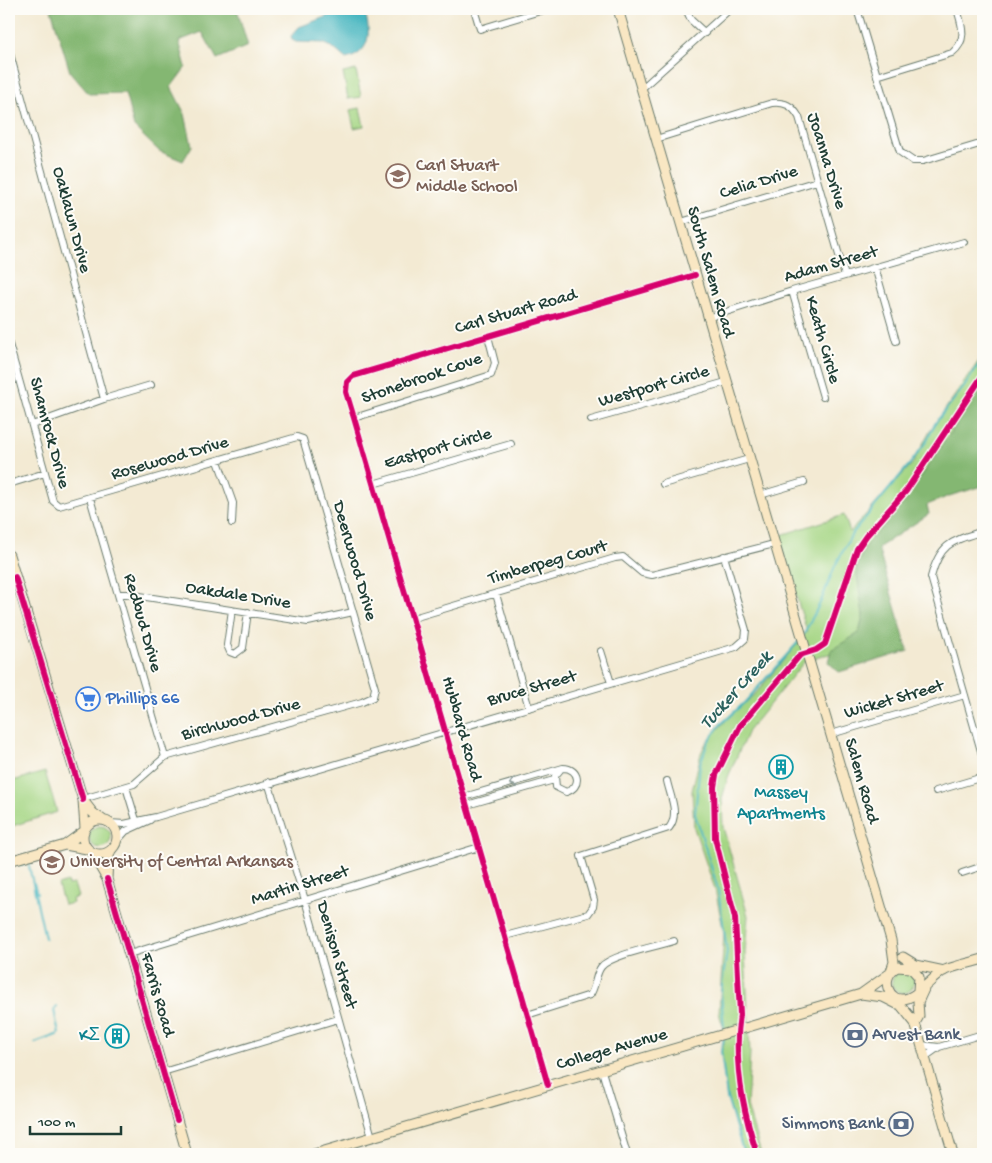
<svg xmlns="http://www.w3.org/2000/svg" width="992" height="1163" font-family="'Gochi Hand',sans-serif">
<rect width="100%" height="100%" fill="#fdfcf7"/>
<filter id="ink" filterUnits="userSpaceOnUse"><feTurbulence type="fractalNoise" baseFrequency=".02" numOctaves="2"/><feDisplacementMap in="SourceGraphic" scale="10" xChannelSelector="R" yChannelSelector="G"/><feConvolveMatrix kernelMatrix="1 2 1 2 8 2 1 2 1" color-interpolation-filters="sRGB"/></filter>
<filter id="wash" filterUnits="userSpaceOnUse"><feTurbulence type="fractalNoise" baseFrequency=".0096" numOctaves="4" result="noise"/><feDisplacementMap in="SourceGraphic" scale="20" xChannelSelector="R" yChannelSelector="G"/><feGaussianBlur stdDeviation="1.12" result="paint"/><feColorMatrix in="noise" values="0 0 0 0 0 0 0 0 0 0 0 0 0 0 0 0 0 1.4 0 .05"/><feComposite in="paint" operator="in"/></filter>
<g filter="url(#wash)">
<rect width="100%" height="100%" fill="#f3ead3"/>
<path fill="#a5d684" stroke="#628a5c" d="M356 70 361 97 348 99 343 73Z
M360 108 364 126 354 128 350 110Z
M983 355V400L865 556 880 637 804 662 748 731 728 777 722 799 723 827 748 916 745 952 750 1053 747 1106 761 1154H744L727 1098 721 1051 724 1044 723 1026 719 1013 724 933 715 889 694 828 692 791 701 753 706 743 727 719 757 692 807 632 778 536 844 515 850 532 913 463 928 434Z
M45 772 57 812 9 827V782Z
M89 837a11 11 0 1 1 22 0a11 11 0 1 1-22 0Z
M67 882 68 885 74 884 78 897 72 899 73 903 64 905 58 885Z
M892 982a11 11 0 1 1 22 0a11 11 0 1 1-22 0Z"/>
<path fill="#84b772" stroke="#527a53" d="M51 9H237L248 46 217 59 202 32 179 41 186 67 171 87 185 114 192 146 183 161 159 151 134 127 125 93 89 94 70 72Z
M983 384V486L949 496 927 505 929 514 878 548 908 651 839 672 828 662 831 650 859 633 863 616 856 567 866 545 902 505Z"/>
<path fill="#47b6c0" stroke="#337a7a" d="M346 9H364C371 30 372 53 346 59L332 47 323 43 296 42 292 40 291 36 299 27Z"/>
<g fill="none" stroke-linecap="round" stroke-linejoin="round">
<path stroke="#47b6c0" stroke-width="2" d="M804 634 821 601 835 566 852 534 909 465 926 442 936 422 964 387 983 358
M20 865 31 863
M29 866 45 938
M34 883 37 893
M724 1030 721 992 727 951 718 889 695 814 700 764 708 742 720 725 745 702 800 640
M724 1038 721 1051 727 1098 744 1154
M35 1043 59 1034 54 1010 57 1006"/>
</g>
</g>
<g filter="url(#ink)">
<g fill="none" stroke-linecap="round" stroke-linejoin="round">
<g stroke="#697a6c" stroke-width="8">
<path id="street" d="M474 9 480 29 547 9
M686 9 691 20 705 33
M857 9 900 152 913 161H923L983 143
M9 50 104 399
M877 76 952 53C968 40 962 26 957 9
M641 89 730 9
M656 139 772 103C785 102 792 105 799 117L845 276
M681 222 817 181
M875 267 896 341
M792 291 823 397
M707 318 792 291 964 242
M9 344 53 501 59 506 297 437 303 439 375 688 373 697 362 702 165 757 134 784 83 799
M354 418 491 375 495 363 488 336
M591 420 726 382
M32 425 104 399 151 385
M218 461 233 503 232 523
M9 484 45 473
M373 484 511 444
M663 484 749 459
M760 495 804 482
M90 498 165 757
M983 531C952 541 940 543 931 577L983 758
M118 594H127L308 622 353 612
M496 594 529 708
M232 610 227 645 230 652 235 654 243 648 248 612
M413 618 615 558 623 557 642 573 652 575 774 544
M601 651 611 683
M831 734 965 695
M268 782 305 900 372 1137
M126 787 136 820
M936 791 983 777
M464 797 563 768C580 768 582 788 566 792L556 787 555 776 560 770
M467 805 554 780
M110 823 124 824 156 817 736 647 745 639 746 630 724 556
M116 842 126 831 150 820
M962 873 983 866
M505 936 588 914 593 907 594 900 581 856 669 828C680 814 670 796 667 781
M129 954 479 847
M527 1015 590 995C596 987 595 975 601 967 610 955 658 946 674 941
M921 1045 939 1047
M925 1057 939 1047 983 1034
M602 1071 627 1154
M163 1072 338 1019
M548 1085 354 418 346 392 347 382 353 376 695 275"/>
</g>
<g stroke="#697a6c" stroke-width="11">
<path id="secondary" d="M618 9 891 940 894 962 891 971
M9 555 83 800 85 828
M83 800 93 813 103 820
M83 837a17 17 0 1 1 34 0a17 17 0 1 1-34 0Z
M65 845 83 832
M92 853 107 879 187 1154
M9 861 65 845 87 849
M107 879 108 859 111 850
M903 957 916 965 944 971
M918 990 919 977 911 968 897 967C879 977 888 1005 908 998 921 994 933 976 945 970 957 965 971 963 983 959
M861 994 883 997 897 1004
M894 997 915 1023 953 1154
M915 1023 919 1016 918 1002 924 989
M314 1154 861 994 889 974"/>
</g>
<use href="#street" stroke="#fff" stroke-width="6"/>
<use href="#secondary" stroke="#f9e7c3" stroke-width="9"/>
<g stroke="#fdfcf7" stroke-width="9">
<path id="cycleway" d="M15 577 83 800
M107 879 177 1120
M548 1085 354 418 346 392 347 382 353 376 695 275
M757 1154C742 1108 733 1061 740 1014L735 918 715 838 714 787 716 775 740 726 800 655 816 650 825 644 857 549 866 536 906 491 983 375"/>
</g>
<use href="#cycleway" stroke="#d6006c" stroke-width="6"/>
</g>
<defs><path id="oneway-chevron" d="M-2-3.5L2.5 0L-2 3.5" fill="none" stroke-width="1.6" stroke-linecap="round" stroke-linejoin="round" transform="scale(1.25)"/></defs>
<use stroke="#8f9e9a" href="#oneway-chevron" transform="translate(513 783) rotate(164)"/>
</g>
<defs>
<g id="school-ring" transform="scale(1.25)"><circle r="9.5" fill="#fdfcf7" stroke="#8d6e63" stroke-width="1.5"/><path d="M0-5L7-2L0 1L-7-2ZM-4 1L0 2.5L4 1V4Q0 6-4 4Z" fill="#8d6e63"/></g>
<g id="supermarket-ring" transform="scale(1.25)"><circle r="9.5" fill="#fdfcf7" stroke="#3f7fe0" stroke-width="1.5"/><path d="M-6-5.5h2.5l.6 2H6L4.5 2H-2.5L-4.4-4H-6ZM-1.5 3.2a1.3 1.3 0 1 0 .1 0ZM3 3.2a1.3 1.3 0 1 0 .1 0Z" fill="#3f7fe0"/></g>
<g id="building-ring" transform="scale(1.25)"><circle r="9.5" fill="#fdfcf7" stroke="#0f9aa8" stroke-width="1.5"/><path d="M-4-6H4V6H1V3H-1V6H-4ZM-2.5-4.3h1.7v1.8h-1.7ZM.8-4.3h1.7v1.8H.8ZM-2.5-1h1.7V.8h-1.7ZM.8-1h1.7V.8H.8Z" fill="#0f9aa8"/></g>
<g id="university-ring" transform="scale(1.25)"><circle r="9.5" fill="#fdfcf7" stroke="#8d6e63" stroke-width="1.5"/><path d="M0-5L7-2L0 1L-7-2ZM-4 1L0 2.5L4 1V4Q0 6-4 4Z" fill="#8d6e63"/></g>
<g id="bank-ring" transform="scale(1.25)"><circle r="9.5" fill="#fdfcf7" stroke="#5c6f8a" stroke-width="1.5"/><path d="M-6-4H6V4H-6ZM0-2.3a2.3 2.3 0 1 0 0 4.6a2.3 2.3 0 1 0 0-4.6Z" fill="#5c6f8a"/></g>
</defs>
<g fill-rule="evenodd">
<use href="#school-ring" x="398" y="176"/>
<use href="#supermarket-ring" x="88" y="699"/>
<use href="#building-ring" x="781" y="767"/>
<use href="#university-ring" x="52" y="862"/>
<use href="#bank-ring" x="855" y="1035"/>
<use href="#building-ring" x="117" y="1036"/>
<use href="#bank-ring" x="901" y="1124"/>
</g>
<g text-anchor="middle" dominant-baseline="central" stroke-width="4" stroke-linejoin="round" paint-order="stroke">
<g font-size="18" fill="#1f3d34" stroke="#fdfcf7">
<text transform="translate(826 161) rotate(73)">Joanna Drive</text>
<text transform="translate(759 183) rotate(-17)">Celia Drive</text>
<text transform="translate(71 220) rotate(75)">Oaklawn Drive</text>
<text transform="translate(831 265) rotate(-16)">Adam Street</text>
<text transform="translate(710 272) rotate(74)">South Salem Road</text>
<text transform="translate(516 312) rotate(-16)">Carl Stuart Road</text>
<text transform="translate(822 340) rotate(74)">Keath Circle</text>
<text transform="translate(422 379) rotate(-19)">Stonebrook Cove</text>
<text transform="translate(654 387) rotate(-16)">Westport Circle</text>
<text transform="translate(49 433) rotate(75)">Shamrock Drive</text>
<text transform="translate(438 449) rotate(-16)">Eastport Circle</text>
<text transform="translate(170 459) rotate(-16)">Rosewood Drive</text>
<text transform="translate(354 561) rotate(74)">Deerwood Drive</text>
<text transform="translate(548 563) rotate(-16)">Timberpeg Court</text>
<text transform="translate(238 596) rotate(9)">Oakdale Drive</text>
<text transform="translate(142 623) rotate(74)">Redbud Drive</text>
<text transform="translate(532 689) rotate(-16)">Bruce Street</text>
<text transform="translate(894 700) rotate(-16)">Wicket Street</text>
<text transform="translate(241 720) rotate(-15)">Birchwood Drive</text>
<text transform="translate(461 729) rotate(74)">Hubbard Road</text>
<text transform="translate(861 781) rotate(74)">Salem Road</text>
<text transform="translate(300 886) rotate(-17)">Martin Street</text>
<text transform="translate(336 955) rotate(74)">Denison Street</text>
<text transform="translate(157 995) rotate(74)">Farris Road</text>
<text transform="translate(612 1050) rotate(-16)">College Avenue</text>
</g>
<g font-size="18" fill="#785e54" stroke="#fdfcf7" text-anchor="start">
<text x="416" y="166">Carl Stuart<tspan x="416" dy="21">Middle School</tspan></text>
<text x="70" y="862">University of Central Arkansas</text>
</g>
<g font-size="18" fill="#366cbe" stroke="#fdfcf7" text-anchor="start">
<text x="106" y="699">Phillips 66</text>
</g>
<g font-size="18" fill="#0d838f" stroke="#fdfcf7">
<text x="781" y="793">Massey<tspan x="781" dy="21">Apartments</tspan></text>
<text x="100" y="1036" text-anchor="end">KΣ</text>
</g>
<g font-size="18" fill="#4e5e75" stroke="#fdfcf7" text-anchor="start">
<text x="872" y="1035">Arvest Bank</text>
<text x="884" y="1124" text-anchor="end">Simmons Bank</text>
</g>
<g font-size="19" font-style="italic" fill="#2b615e" stroke="#fdfcf7">
<text transform="translate(737 691) rotate(-48)">Tucker Creek</text>
</g>
</g>
<rect width="992" height="1163" fill="none" stroke="#fdfcf7" stroke-width="30"/>
<path d="M30 1126v8h91v-8" fill="none" stroke="#1f3d34" stroke-width="2.5"/>
<text x="38" y="1126" font-size="15" fill="#1f3d34" stroke="#fdfcf7" stroke-width="4" paint-order="stroke">100 m</text>
</svg>
